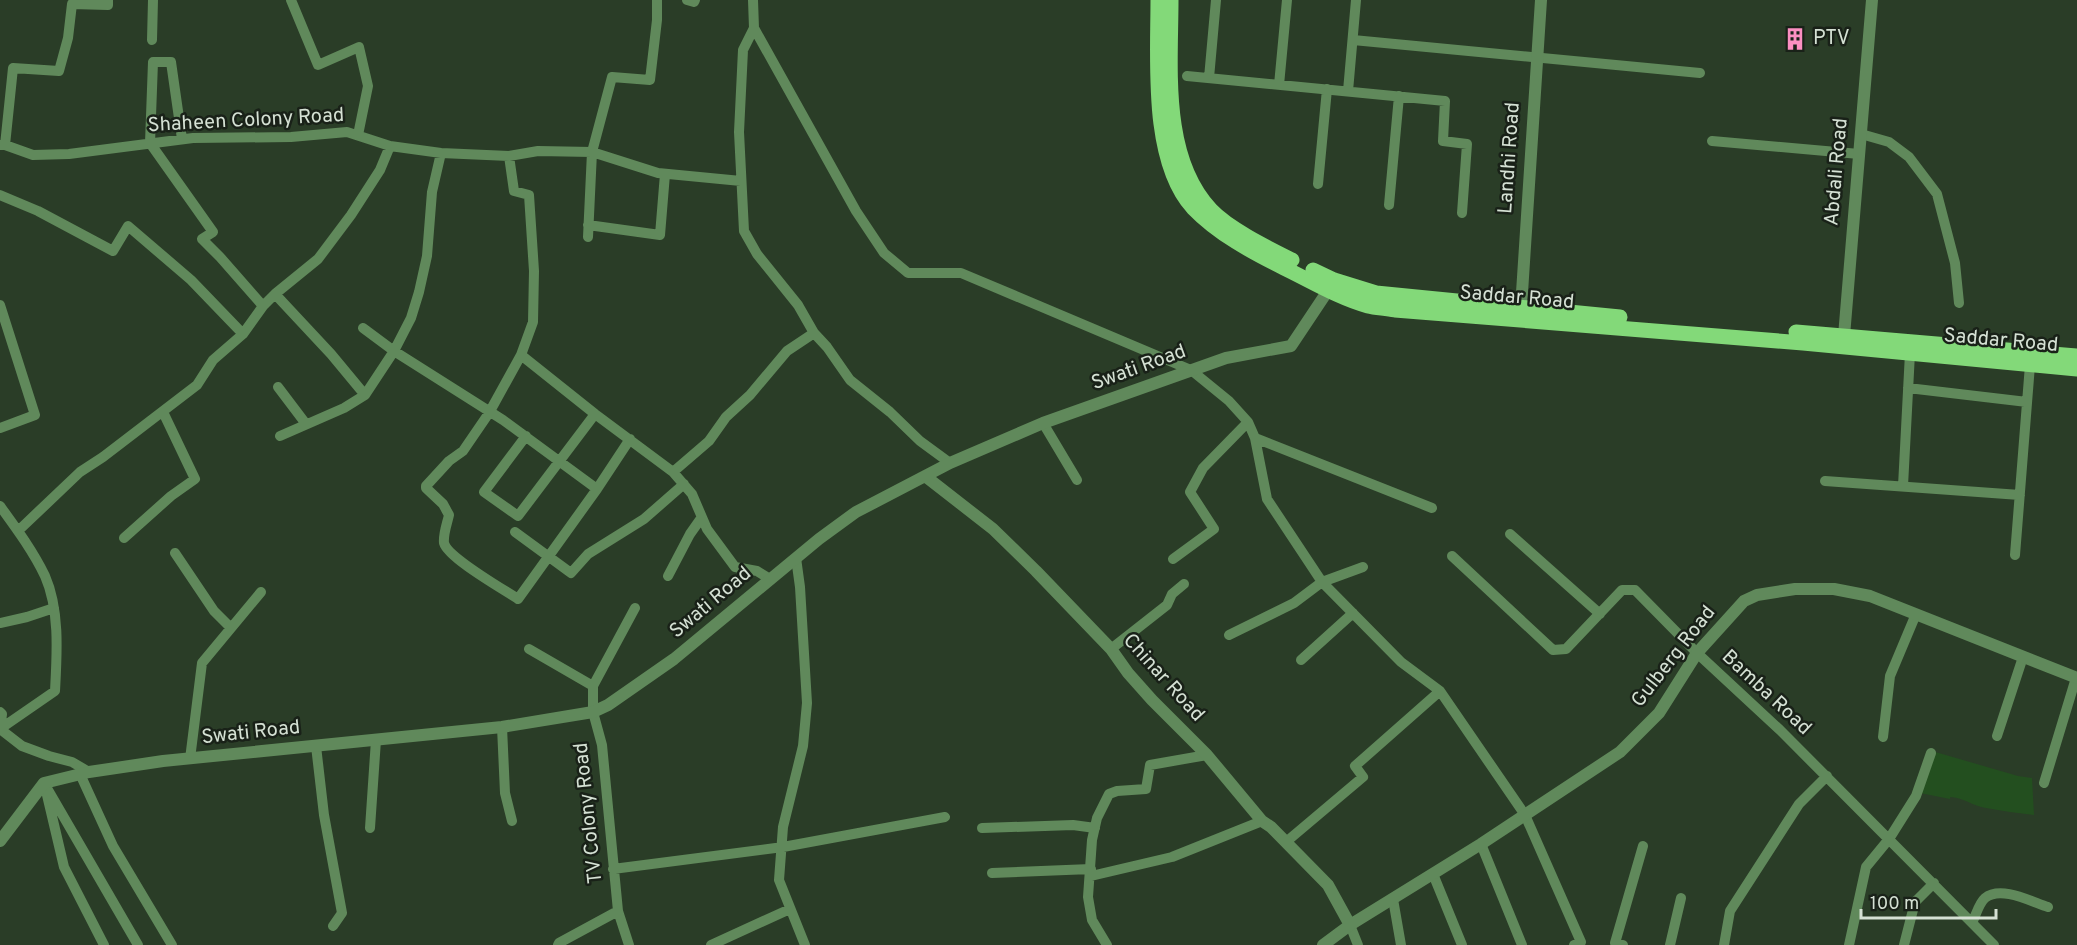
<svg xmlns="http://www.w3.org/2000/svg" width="2077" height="945" font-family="Overpass,sans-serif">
<rect width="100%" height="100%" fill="#2a3d27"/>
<path fill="#234f1f" d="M1932 751 2018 776 2032 778 2034 815C2018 813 2002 811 1986 808 1973 806 1962 797 1950 797V799L1920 793Z"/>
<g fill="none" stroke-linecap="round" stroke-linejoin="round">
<path stroke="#60895b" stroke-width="10" d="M291 0 318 65 359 47 368 86 358 135
M687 0 694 2 695 0
M753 0 754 28 856 211 884 253 908 273H961L1191 370 1229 401 1248 422 1255 438 1267 499 1322 582 1401 662 1440 691 1525 815 1581 942 1574 945
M754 28 743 50 739 132 744 231 757 254 798 305 814 333 827 347 850 380 890 412 920 441 950 463
M152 40 153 0
M1353 40 1700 73
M1187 76 1445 101 1443 141 1467 144 1462 213
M1209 78 1216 0
M1279 85 1287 0
M1348 91 1356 0
M1861 134 1889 142 1909 157 1937 194 1955 263 1959 303
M182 139 171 62H153L150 143 213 232 202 239 220 257 263 306
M1712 141 1859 154
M0 145H5L33 155 69 154 193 138 291 137 347 132 390 146 441 153 509 156 538 151 592 152 658 173 741 181
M5 145 13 68 59 71 68 38 72 4 108 5V0
M509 156 514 191 529 195 534 271 533 322 521 355 489 413 463 451 449 461 426 486V488L443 504 449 515C447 524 443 534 444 543 448 558 503 589 518 599L597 489 630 439
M1318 184 1327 89
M0 195 38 211 113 251 128 226 191 280 243 334
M1389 205 1399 96
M588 225 660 235 665 174
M588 237 592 152 612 77 650 80 657 20V0
M275 294 331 354 365 395
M0 305 35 415 0 428
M363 328 394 351 503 420 597 489
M521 355 595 414 673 472 692 494 707 529 735 567 757 571 770 579
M278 387 306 424
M1908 388 2027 402
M1043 423 1077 480
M280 436 344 408 365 395 394 351 411 318 419 292 427 256 432 192 441 153
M526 436 484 492 518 516 595 414
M1255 438 1432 508
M673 472 709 441 726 417 750 395 787 351 814 333
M1825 481 2020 495
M1903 486 1910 353
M0 506C16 528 33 551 45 576 60 610 57 654 55 691L0 729
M18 531 80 472 103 457 197 385 213 360 243 334 263 306 275 294 318 259 351 215 380 170 390 146
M515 532 571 573 588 554 644 519 684 484
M1510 534 1600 614
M124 538 171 496 195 479 163 412
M175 553 214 611 230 627
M2015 555 2030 365
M1452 556 1553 650 1566 649 1622 590H1635L1697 653 1780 730 1994 945
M796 558 800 587 807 703 803 746 783 827 779 880 805 945
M1173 559 1214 529 1190 492 1203 468 1248 422
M668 576 690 534 702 517
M0 623 27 617 54 608
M1229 635 1294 603 1322 582 1363 567
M529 649 593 686
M1111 649 1167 605 1172 594 1184 584
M1301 660 1353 613
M0 712 2 714 0 729
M502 727 505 793 512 821
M0 729 22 746 49 756 72 762 89 772
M1997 736 2023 657
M1883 737 1890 676 1916 614
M316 746 324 815 342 913 333 926
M190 759 202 663 261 592
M80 774 113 846 172 945
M44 783 138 945
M2044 783 2076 678
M47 795 64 867 104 945
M370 828 376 740
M982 828 1073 825 1095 828
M1286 842 1363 777 1355 766 1440 691
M1481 844 1522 945
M613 869 783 847 945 817
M992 873 1091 869
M1433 874 1462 945
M1091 876 1172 857 1262 821
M1393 899 1401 945
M1972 923C1976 915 1979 903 1985 898 2001 885 2032 902 2048 907
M1350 925 1358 945
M558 945 559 943 618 911
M629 945 618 911 602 745 593 712V686L635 608
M711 945 790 909
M1107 945 1092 920 1088 897 1092 840 1097 818 1109 794 1117 791 1146 789 1150 765 1207 755
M1623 945 1615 943 1643 846
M1670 945 1681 898
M1724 945 1730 911 1799 804 1827 776
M1849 945 1866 867 1889 839 1916 796 1931 753
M1904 945 1915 902 1934 883"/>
<path stroke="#60895b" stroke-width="12" d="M1521 308 1541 0
M1844 336 1872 0
M925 476 993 529 1036 571 1111 649 1128 673 1152 700 1207 755 1262 821 1271 827 1328 885 1350 925
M0 841 44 783 89 772 163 761 502 727 593 712 608 705 674 659 819 539 856 512 950 463 1043 423 1226 358 1291 346 1333 283
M1323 945 1350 925 1481 844 1620 752 1659 713 1697 653 1744 601 1757 595 1795 589H1834L1870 596 2077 678"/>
<path stroke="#83d979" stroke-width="15" d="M1158 0C1158 60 1150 161 1193 208 1218 234 1252 252 1284 268 1311 281 1339 298 1368 306 1376 308 1386 308 1395 310L1803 343 2077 369
M1171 0C1171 67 1161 157 1211 210 1229 229 1268 248 1292 260
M1313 270 1334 280 1376 293 1620 317
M1796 332 2077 356"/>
</g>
<defs>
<g id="building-bare" transform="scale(1.8)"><path d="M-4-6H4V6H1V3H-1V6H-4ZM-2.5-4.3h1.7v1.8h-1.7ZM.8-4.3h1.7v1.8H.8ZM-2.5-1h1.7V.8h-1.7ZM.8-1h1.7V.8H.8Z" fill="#fc8fc1" stroke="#192118" stroke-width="2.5" paint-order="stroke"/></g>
</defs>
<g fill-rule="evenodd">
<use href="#building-bare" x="1795" y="39"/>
</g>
<g text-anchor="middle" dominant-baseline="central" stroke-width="5" stroke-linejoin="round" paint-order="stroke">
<g font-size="20" fill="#d5e1d4" stroke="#192118" text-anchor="start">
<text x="1813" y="39">PTV</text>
</g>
<g font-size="20" fill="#d5e1d4" stroke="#192118">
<text transform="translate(246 121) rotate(-3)">Shaheen Colony Road</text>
<text transform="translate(1510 158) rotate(-86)">Landhi Road</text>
<text transform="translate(1837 172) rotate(-85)">Abdali Road</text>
<text transform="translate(1517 298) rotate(5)">Saddar Road</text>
<text transform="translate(2001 341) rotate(5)">Saddar Road</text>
<text transform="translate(1139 368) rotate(-20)">Swati Road</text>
<text transform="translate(711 603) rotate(-40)">Swati Road</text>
<text transform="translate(1674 657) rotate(-52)">Gulberg Road</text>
<text transform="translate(1163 678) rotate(48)">Chinar Road</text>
<text transform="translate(1766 693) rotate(43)">Bamba Road</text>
<text transform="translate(251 733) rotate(-6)">Swati Road</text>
<text transform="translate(589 813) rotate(-96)">TV Colony Road</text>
</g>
</g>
<path d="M1861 909v9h135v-9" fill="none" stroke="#d5e1d4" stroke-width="3"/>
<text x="1870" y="909" font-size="18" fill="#d5e1d4" stroke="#192118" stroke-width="4.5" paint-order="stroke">100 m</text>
</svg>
